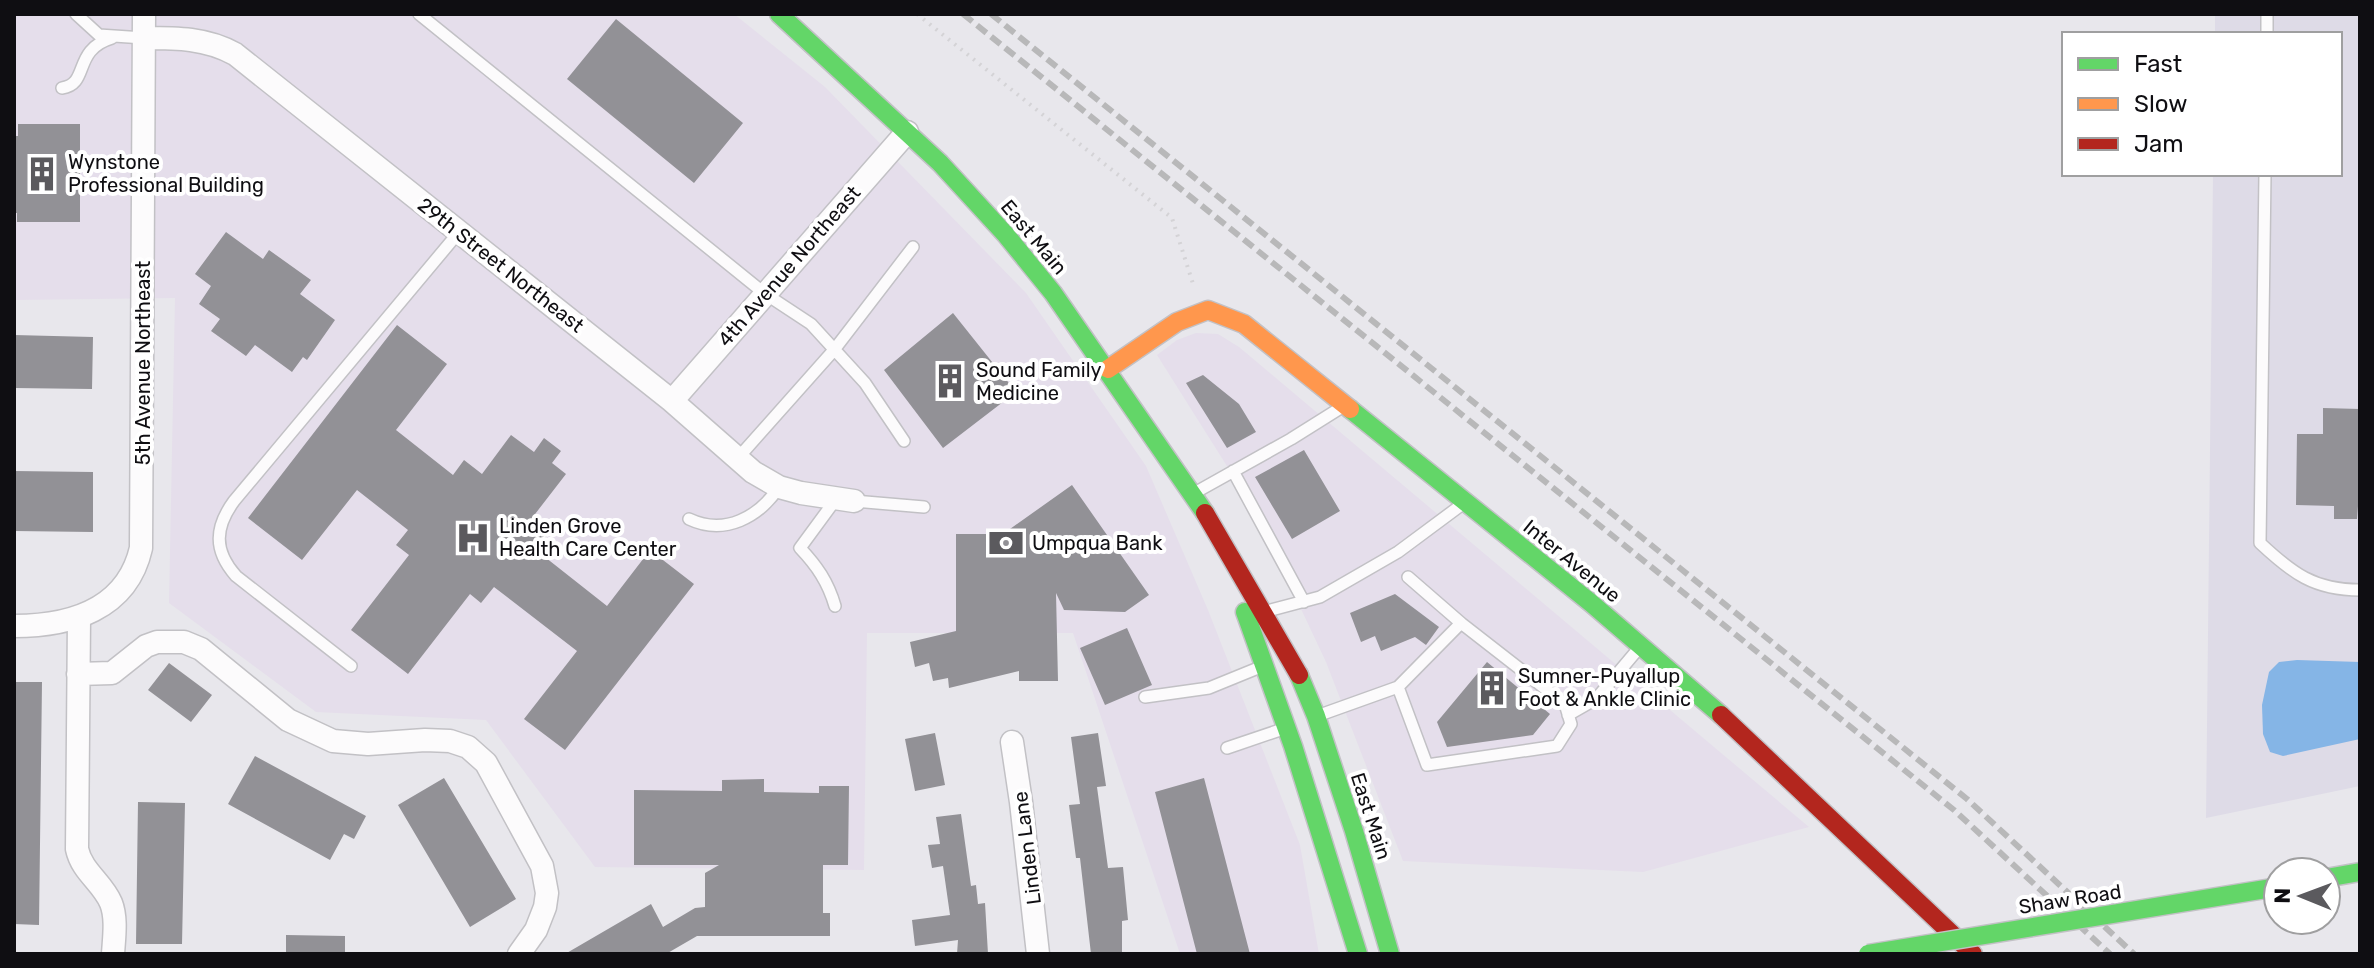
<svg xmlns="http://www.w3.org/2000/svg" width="2374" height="968" font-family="Rubik,sans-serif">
<rect width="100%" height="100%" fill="#e8e7ec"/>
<path fill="#e5deeb" d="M14 14H734L825 87 1026 293 1146 466 1208 610 1300 845 1319 954H1180L1073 633H867L864 870 595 867 486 720 316 712 169 603 175 298 14 300Z
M1196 333 1218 334 1239 347 1809 827 1643 872 1403 861 1326 662 1254 509 1157 355 1177 340Z"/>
<path fill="#dedbe7" d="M2215 14H2360V786L2206 818 2213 174H2340V34H2215Z"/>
<path fill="#85b5e6" d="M2297 660 2360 662V739L2283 756 2270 752 2263 734 2262 705 2269 672 2279 662Z"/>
<path fill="#929196" d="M616 19 743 123 694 183 567 79Z
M18 124H80V222H17V213H14V136H18Z
M226 232 263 259 269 250 311 280 300 294 335 320 307 360 303 357 292 372 255 345 246 356 211 331 220 319 199 304 211 286 195 274Z
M953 313 1016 392 943 448 884 370Z
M397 325 447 364 396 430 453 475 464 460 482 474 511 435 534 452 544 438 561 451 552 463 566 474 532 518 550 532 536 550 607 606 650 550 694 584 565 750 524 719 577 651 494 587 481 603 470 594 408 674 351 630 409 555 396 545 408 530 357 490 302 560 248 518Z
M14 335 93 337 92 389 14 388Z
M1203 375 1239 404 1256 432 1227 448 1186 383Z
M2323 408 2360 409V506H2358L2357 519H2334V506L2296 505 2297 434H2323Z
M1304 450 1340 511 1292 539 1255 477Z
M14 471 93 472V532L14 531Z
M1072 485 1149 595 1125 612 1064 610 1056 593 1058 681H1019V671L949 688 948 678 933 681 929 663 915 667 910 642 956 631V534H1003Z
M1395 594 1439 627 1426 645 1415 637 1381 651 1375 636 1361 642 1350 613Z
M1127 628 1152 685 1105 705 1080 648Z
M1487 662 1550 714 1533 735 1447 747 1437 722Z
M169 663 212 695 191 722 148 690Z
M14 682H42L39 925 14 924Z
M935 733 945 785 915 791 905 739Z
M1098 733 1106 786 1097 787 1108 868 1123 867 1128 920 1122 921V954H1091L1080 858H1076L1069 805 1080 804 1071 737Z
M255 756 366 816 354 839 344 834 330 860 228 804Z
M444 778 516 899 470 927 398 805Z
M1204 778 1250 954H1197L1155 792Z
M764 779V792L819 793V786H849L848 865H823V913H830V936H697L666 954H565L651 904 663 927 695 908 705 907V873L719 865H634V790L722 791V780Z
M138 802 185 803 182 944H136Z
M961 814 971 886 976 885 978 904 985 903 988 954H957L958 940 915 946 912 920 950 915 943 866 932 868 928 845 940 844 936 817Z
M286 935 345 936V954H286Z"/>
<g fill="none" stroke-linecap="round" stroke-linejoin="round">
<g stroke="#c2c1c5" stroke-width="14">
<path id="lane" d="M76 14 99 35 144 38
M419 14 764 293 811 324 865 383 904 441
M2267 34V14
M62 88C90 84 72 50 112 38
M2265 174 2260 543C2292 573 2314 590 2360 590
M738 458 834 350 913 247
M1233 471 1304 602
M1198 491 1291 439 1342 407
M854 501 924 507
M689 519C725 536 759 517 779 487
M1408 577 1461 623
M835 606C828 582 817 566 800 548L836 499
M1267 611 1320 597 1398 552 1464 503
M351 666 236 576C213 550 215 527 234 501L459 232
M1145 697 1209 688 1263 666
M1568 715 1596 699 1639 648
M1317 716 1398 687 1461 623 1565 704 1571 724 1557 746 1427 765 1398 687
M1227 748 1283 729"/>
</g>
<g stroke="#c2c1c5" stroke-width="25">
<path id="street" d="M144 38C177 38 206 38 235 54L672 401 753 472 779 487 801 493 854 501
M672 401 907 132
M79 618 77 849C82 872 102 882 111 903 117 918 114 938 113 954
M14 626C70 626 127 610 141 548L144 14
M78 674 112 673 146 646 157 642H184L201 649 288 720 333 741 368 744 425 740 450 741 468 747 486 763 542 866 547 893 545 907 536 930 519 954
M1012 742 1021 802 1038 954"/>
</g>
<g stroke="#c2c1c5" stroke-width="21">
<path id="fast" d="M779 14 940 163 1006 235 1053 293 1205 513
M1350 409 1591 603 1721 715
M1245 612 1293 746 1358 954
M1299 675 1316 716 1354 831 1390 954
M2326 878 2360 872"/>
</g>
<g stroke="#c2c1c5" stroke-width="21">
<path id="slow" d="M1108 369 1177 322 1208 310 1244 324 1350 409"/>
</g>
<g stroke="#c2c1c5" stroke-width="21">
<path id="jam" d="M1205 513 1299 675
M1721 715 1973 954"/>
</g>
<path stroke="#d4d3d6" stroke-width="4" stroke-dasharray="2 6" stroke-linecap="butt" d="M917 14 1172 218 1194 287"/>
<use href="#lane" stroke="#fcfbfc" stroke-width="11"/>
<use href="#street" stroke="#fcfbfc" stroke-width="22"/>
<use href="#fast" stroke="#63d668" stroke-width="18"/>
<use href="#slow" stroke="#ff974d" stroke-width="18"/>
<use href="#jam" stroke="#b3261e" stroke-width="18"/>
<path stroke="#b8b8b9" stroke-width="6" stroke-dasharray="12 6" stroke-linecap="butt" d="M963 14 1954 810 2110 954
M991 14 1967 799 2134 954"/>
<g stroke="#c2c1c5" stroke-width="21" stroke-linecap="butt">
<path id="fast-bridge" d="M1868 954 2278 887"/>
</g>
<use href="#fast-bridge" stroke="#63d668" stroke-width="18"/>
</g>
<defs>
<g id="building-bare" transform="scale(2.76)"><path d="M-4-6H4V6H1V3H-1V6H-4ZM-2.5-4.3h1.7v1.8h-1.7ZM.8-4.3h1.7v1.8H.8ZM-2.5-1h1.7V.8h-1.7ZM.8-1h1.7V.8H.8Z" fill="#5b5a5e" stroke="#fff" stroke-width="2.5" paint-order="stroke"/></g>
<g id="hospital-bare" transform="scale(2.76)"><path d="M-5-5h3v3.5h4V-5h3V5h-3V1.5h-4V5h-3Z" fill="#5b5a5e" stroke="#fff" stroke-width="2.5" paint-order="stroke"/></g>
<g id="bank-bare" transform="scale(2.76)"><path d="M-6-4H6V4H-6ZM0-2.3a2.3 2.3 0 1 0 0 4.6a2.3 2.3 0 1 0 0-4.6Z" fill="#5b5a5e" stroke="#fff" stroke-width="2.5" paint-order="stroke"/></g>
</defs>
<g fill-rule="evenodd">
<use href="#building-bare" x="42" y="174"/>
<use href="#building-bare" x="950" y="381"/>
<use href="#hospital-bare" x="473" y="538"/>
<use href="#bank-bare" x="1006" y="543"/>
<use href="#building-bare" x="1492" y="688"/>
</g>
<g text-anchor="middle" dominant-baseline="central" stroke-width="8" stroke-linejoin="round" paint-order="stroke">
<g font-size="20" fill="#0f0e12" stroke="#fff" text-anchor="start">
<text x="68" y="162">Wynstone<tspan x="68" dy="23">Professional Building</tspan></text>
<text x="976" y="370">Sound Family<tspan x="976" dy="23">Medicine</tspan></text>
<text x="499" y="526">Linden Grove<tspan x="499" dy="23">Health Care Center</tspan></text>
<text x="1032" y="543">Umpqua Bank</text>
<text x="1518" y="676">Sumner-Puyallup<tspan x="1518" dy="23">Foot &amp; Ankle Clinic</tspan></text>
</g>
<g font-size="20" fill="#0f0e12" stroke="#fff">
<text transform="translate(1034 237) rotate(50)">East Main</text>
<text transform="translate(501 265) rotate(38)">29th Street Northeast</text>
<text transform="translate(789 266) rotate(-49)">4th Avenue Northeast</text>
<text transform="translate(143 363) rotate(-90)">5th Avenue Northeast</text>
<text transform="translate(1572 561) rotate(39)">Inter Avenue</text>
<text transform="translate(1371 816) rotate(72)">East Main</text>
<text transform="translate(1027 848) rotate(-97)">Linden Lane</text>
<text transform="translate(2070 899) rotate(-9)">Shaw Road</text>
</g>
</g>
<rect width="2374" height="968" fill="none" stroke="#0f0e12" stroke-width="32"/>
<rect x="2062" y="32" width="280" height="144" fill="#ffffff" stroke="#9f9fa0" stroke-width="2"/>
<rect x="2078" y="58" width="40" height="12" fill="#63d668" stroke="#9f9fa0" stroke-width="2"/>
<text x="2134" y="72" font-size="24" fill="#0f0e12">Fast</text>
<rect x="2078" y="98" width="40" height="12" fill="#ff974d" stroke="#9f9fa0" stroke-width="2"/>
<text x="2134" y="112" font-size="24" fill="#0f0e12">Slow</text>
<rect x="2078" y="138" width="40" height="12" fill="#b3261e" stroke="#9f9fa0" stroke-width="2"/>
<text x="2134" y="152" font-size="24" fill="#0f0e12">Jam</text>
<g transform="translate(2302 896) rotate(271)"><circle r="38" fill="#ffffff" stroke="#9f9fa0" stroke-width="2"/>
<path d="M0-6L14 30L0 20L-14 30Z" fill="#5b5a5e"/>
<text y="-12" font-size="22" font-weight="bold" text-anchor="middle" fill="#0f0e12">N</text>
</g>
</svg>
